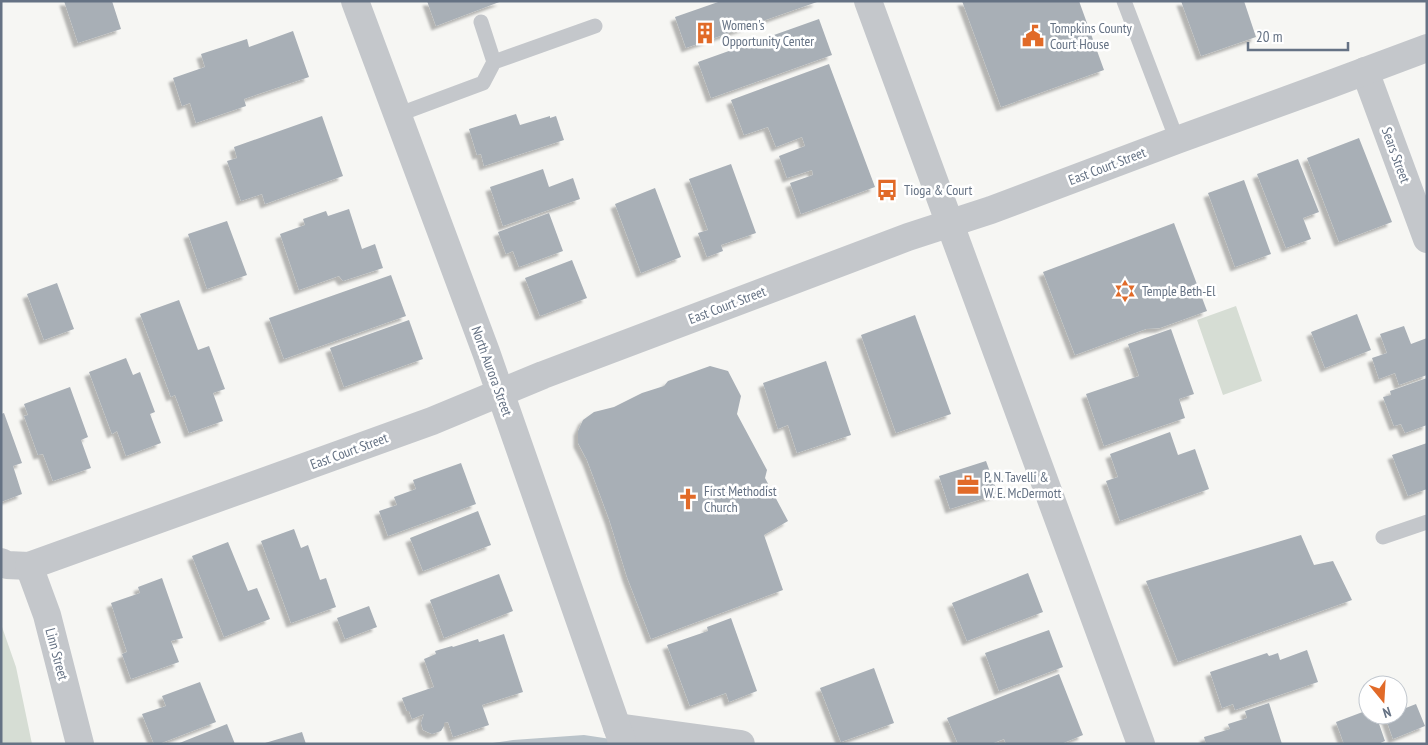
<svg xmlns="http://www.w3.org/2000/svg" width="1428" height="745" font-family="'PT Sans Narrow',sans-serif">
<defs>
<filter id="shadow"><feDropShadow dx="-4.5" dy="4.5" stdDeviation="1" flood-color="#0004"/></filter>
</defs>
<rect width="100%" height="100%" fill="#f6f6f3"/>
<path fill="#d6ddd4" d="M1236 306 1262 381 1223 395 1197 320Z
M1 624 16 667 32 744H1Z"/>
<path fill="#bbc4ca" d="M584 735 644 744H486L513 740Z"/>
<path fill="#a8afb6" filter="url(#shadow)" d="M64 1H112L121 29 78 43Z
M427 1H502L436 26Z
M721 1H817V2L686 48 675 17Z
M962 1H1079L1104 70 1001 107Z
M1181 1H1244L1256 37 1201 56Z
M819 19 832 55 711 98 698 62Z
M293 31 309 77 244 99 246 106 196 123 190 103 182 106 173 78 205 67 201 54 247 39 249 47Z
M829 64 875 187 801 214 790 183 813 175 812 170 787 178 779 156 805 146 802 137 776 147 768 127 744 135 731 100Z
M516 114 520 125 550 116V118L556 116 564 140 484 166 481 154 477 155 469 129Z
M322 116 343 176 265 204 262 194 241 201 227 161 237 158 234 147Z
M1359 138 1392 222 1339 242 1307 158Z
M1298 159 1319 212 1303 218 1311 239 1286 248 1257 174Z
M731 164 756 233 721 245 723 251 707 257 698 233 708 230 689 179Z
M543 169 549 187 573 178 580 199 503 226 490 187Z
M1244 180 1271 254 1235 267 1208 193Z
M655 188 681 257 641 273 615 204Z
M349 209 362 249 375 244 383 268 343 281 339 276 299 290 280 234 305 225 303 219 326 211 328 216Z
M549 213 563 251 519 267 513 251 506 254 498 232Z
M227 221 247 275 207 289 188 234Z
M1174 223 1207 311 1160 328 1146 329 1075 355 1043 272Z
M572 260 587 298 540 316 525 278Z
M391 275 406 316 284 359 269 318Z
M57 283 74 329 44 340 27 294Z
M179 300 198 350 209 346 225 389 213 393 223 421 189 433 175 395 171 397 140 314Z
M1357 314 1371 350 1325 368 1311 332Z
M915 315 951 414 896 433 861 335Z
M409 320 423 359 344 387 330 348Z
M1404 326 1411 344 1427 338V375L1399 385 1395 373 1379 379 1372 358 1387 353 1380 334Z
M1171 329 1194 394 1179 399 1185 418 1104 446 1086 394 1139 376 1128 344Z
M126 358 133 375 140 372 155 412 150 414 161 443 126 456 117 431 112 434 89 372Z
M826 361 851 435 797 453 788 425 778 429 763 383Z
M710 366 728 371 741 396 737 414 767 470 765 478 788 521 764 535 783 590 651 639 627 577 609 519 587 460 578 443V431L583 420 594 412 614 407 642 393 664 386 668 381Z
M1427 378V425L1405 433 1401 424 1394 426 1383 397 1391 395 1390 391Z
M70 387 88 437 81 440 91 468 53 481 43 454 38 455 24 416 28 415 24 404Z
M4 413 22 463 13 466 22 494 1 502V414Z
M1170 432 1178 455 1195 449 1209 489 1120 521 1106 481 1118 477 1110 454Z
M1427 443V489L1408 496 1392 455Z
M986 461 998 494 950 509 939 476Z
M461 463 476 504 388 536 379 511 397 505 394 497 416 489 413 480Z
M478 511 491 545 423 571 410 538Z
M294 529 301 548 308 545 320 580 326 578 336 607 291 623 261 541Z
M1301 535 1314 565 1333 561 1352 600 1178 662 1146 581Z
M228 542 248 591 257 588 270 619 224 637 192 556Z
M1028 573 1043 612 967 641 952 603Z
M499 574 513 611 444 638 430 600Z
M162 578 183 638 171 641 179 662 131 679 122 654 127 652 111 603 140 593 138 587Z
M369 606 377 627 345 639 337 618Z
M731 618 757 691 729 702 726 693 690 706 667 645 708 631 707 627Z
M1049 630 1063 667 999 691 985 653Z
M504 634 523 692 482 705 489 725 453 737 448 722 444 723V726L441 731 432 734 423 730 421 723 424 714 412 719 409 711H407L402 698 434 687 424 659 436 654 435 651 452 646 453 647 478 639 479 642Z
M1307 650 1318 682 1235 710 1233 704 1222 708 1210 672 1267 653 1269 656 1278 653 1280 660Z
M874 668 894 723 841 742 820 688Z
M1059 674 1083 735 1061 744H1006L1004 739 991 744H958L947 718Z
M200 682 216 722 159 744H154L142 714 166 706 162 696Z
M1269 703 1282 744H1206L1204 737 1230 729 1228 724 1247 718 1245 711Z
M1416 704 1425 726 1393 739 1385 716 1388 715H1398V711Z
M1368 710V715H1376L1385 741 1378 744H1344L1336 722Z
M227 724 235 744H177Z
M302 732 306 744H266L265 743Z"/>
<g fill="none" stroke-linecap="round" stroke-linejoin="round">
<path stroke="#c4c7cb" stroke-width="15" d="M1124 1 1177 140
M481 22 494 62
M397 115 483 83 494 62 595 26
M1383 537 1427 522"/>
<path stroke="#c4c7cb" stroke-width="28" d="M1365 71 1427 239
M1 562 7 565 29 566
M617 727 741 744"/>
<path stroke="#c4c7cb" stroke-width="28" d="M355 1 486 352 623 744
M868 1 1141 744
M80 744 47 615 29 566 432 421 543 375 908 237 991 210 1177 140 1328 85 1427 48"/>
</g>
<defs>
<g id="building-bare" transform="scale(1.725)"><path d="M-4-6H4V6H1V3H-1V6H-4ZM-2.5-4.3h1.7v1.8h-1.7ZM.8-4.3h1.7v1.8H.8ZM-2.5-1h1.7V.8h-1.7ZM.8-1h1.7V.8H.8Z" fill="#e16a28" stroke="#fff" stroke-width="2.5" paint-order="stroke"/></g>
<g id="civic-bare" transform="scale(1.725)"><path d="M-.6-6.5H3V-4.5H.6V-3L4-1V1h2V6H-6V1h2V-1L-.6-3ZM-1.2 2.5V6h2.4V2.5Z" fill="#e16a28" stroke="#fff" stroke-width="2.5" paint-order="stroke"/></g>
<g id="bus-bare" transform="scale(1.725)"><path d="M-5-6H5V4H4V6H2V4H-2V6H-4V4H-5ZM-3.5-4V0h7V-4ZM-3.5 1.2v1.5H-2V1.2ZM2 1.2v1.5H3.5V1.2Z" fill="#e16a28" stroke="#fff" stroke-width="2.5" paint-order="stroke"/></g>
<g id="synagogue-bare" transform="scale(1.725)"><path d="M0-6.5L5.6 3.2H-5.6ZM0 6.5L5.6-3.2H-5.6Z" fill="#e16a28" stroke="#fff" stroke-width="2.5" paint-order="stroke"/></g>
<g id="office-bare" transform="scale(1.725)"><path d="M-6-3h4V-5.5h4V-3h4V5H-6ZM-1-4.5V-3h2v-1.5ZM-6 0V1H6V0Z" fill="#e16a28" stroke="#fff" stroke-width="2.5" paint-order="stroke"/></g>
<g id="church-bare" transform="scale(1.725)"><path d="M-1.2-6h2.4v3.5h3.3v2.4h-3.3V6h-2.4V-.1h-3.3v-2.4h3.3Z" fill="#e16a28" stroke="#fff" stroke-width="2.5" paint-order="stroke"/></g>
</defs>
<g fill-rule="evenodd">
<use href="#building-bare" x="705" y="33"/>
<use href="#civic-bare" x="1033" y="36"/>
<use href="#bus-bare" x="887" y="190"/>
<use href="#synagogue-bare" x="1125" y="291"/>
<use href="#office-bare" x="968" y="485"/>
<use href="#church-bare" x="688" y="499"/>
</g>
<g text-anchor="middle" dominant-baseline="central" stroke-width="5" stroke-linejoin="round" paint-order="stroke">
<g font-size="14" fill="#657284" stroke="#fff" text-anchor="start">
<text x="722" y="25">Women's<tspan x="722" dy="16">Opportunity Center</tspan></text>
<text x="1050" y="28">Tompkins County<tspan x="1050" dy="16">Court House</tspan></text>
<text x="904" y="190">Tioga &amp; Court</text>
<text x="1142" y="291">Temple Beth-El</text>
<text x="984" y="477">P. N. Tavelli &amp;<tspan x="984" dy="16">W. E. McDermott</tspan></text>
<text x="704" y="491">First Methodist<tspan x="704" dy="16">Church</tspan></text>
</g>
<g font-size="14" fill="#657284" stroke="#fff">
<text transform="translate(1396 155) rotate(70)">Sears Street</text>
<text transform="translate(1107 166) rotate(-21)">East Court Street</text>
<text transform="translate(727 305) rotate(-21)">East Court Street</text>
<text transform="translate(492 371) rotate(70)">North Aurora Street</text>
<text transform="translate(349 451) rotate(-20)">East Court Street</text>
<text transform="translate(57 654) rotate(75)">Linn Street</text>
</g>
</g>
<rect width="1428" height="745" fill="none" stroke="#657284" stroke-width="5"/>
<g transform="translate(1383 700) rotate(162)"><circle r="24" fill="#ffffff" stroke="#c1c7ce"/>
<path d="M0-4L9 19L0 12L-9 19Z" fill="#e16a28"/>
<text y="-8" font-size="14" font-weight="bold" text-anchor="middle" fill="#657284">N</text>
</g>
<path d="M1248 42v8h100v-8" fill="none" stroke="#657284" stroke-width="2.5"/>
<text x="1256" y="42" font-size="15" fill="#657284" stroke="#ffffff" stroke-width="4" paint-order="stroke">20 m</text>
</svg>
